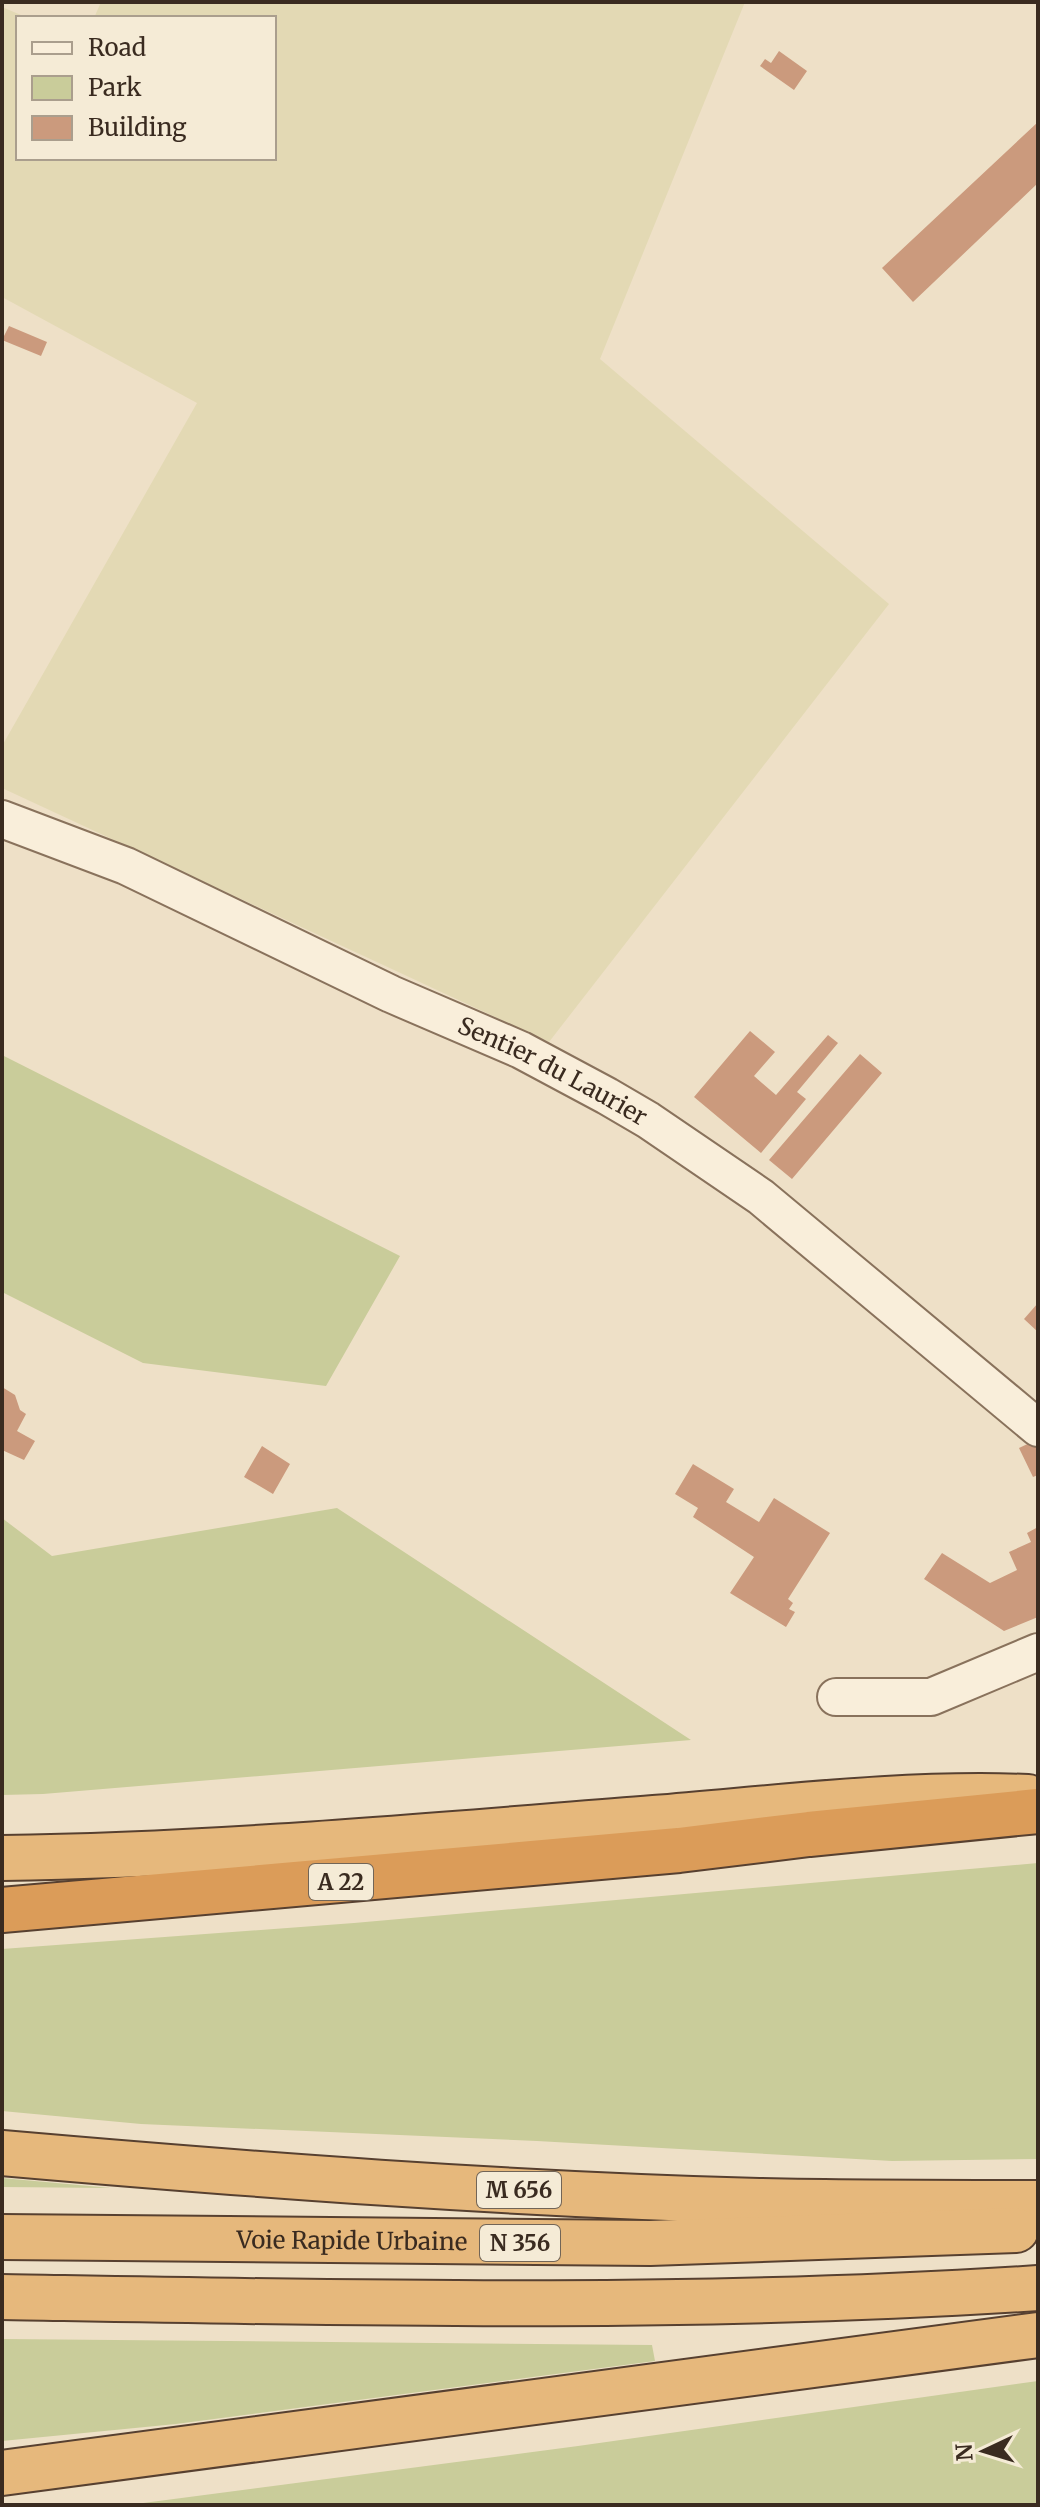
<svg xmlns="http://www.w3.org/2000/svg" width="1040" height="2507" font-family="Merriweather,serif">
<rect width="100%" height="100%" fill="#eee0c7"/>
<path fill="#e3d9b4" d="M101 2H745L600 359 889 604 549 1042 2 788V746L197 403 2 297V7L28 18H18V158H274V18H94Z"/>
<path fill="#c9cc9a" d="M2 1055 400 1256 326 1386 143 1363 2 1292Z
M337 1508 691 1740 43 1794 2 1795V1518L52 1556Z
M1038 1863V2159L892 2161 537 2141 141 2124 2 2111V1949L354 1923Z
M2 2178 111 2188 2 2187Z
M2 2339 652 2345 655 2361 176 2424 2 2441Z
M1038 2381V2505H128L578 2446Z"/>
<path fill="#cb9a7d" d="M779 51 807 71 794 90 760 66 765 59 771 63Z
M1038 122V183L913 302 882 268Z
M9 326 47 342 41 356 2 340Z
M750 1031 775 1052 754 1076 776 1095 828 1035 838 1043 797 1092 806 1099 761 1153 694 1097Z
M860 1054 882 1073 792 1179 769 1160Z
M1038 1303V1332L1024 1319Z
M2 1387 15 1395 20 1410 26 1414 17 1431 35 1441 24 1460 2 1450Z
M1036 1440 1038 1475 1033 1477 1019 1448Z
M262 1446 290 1464 273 1494 244 1477Z
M693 1464 734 1489 726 1502 759 1522 774 1498 830 1533 788 1599 793 1603 789 1609 795 1612 786 1627 730 1593 754 1557 693 1517 698 1508 675 1494Z
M1038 1527V1617L1004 1631 924 1579 942 1553 990 1583 1017 1570 1009 1552 1031 1542 1027 1533Z"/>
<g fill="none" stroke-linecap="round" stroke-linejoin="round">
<g stroke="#89725c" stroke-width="40">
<g id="minor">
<path id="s1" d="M2 819 126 866 391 994 521 1050 607 1096 648 1120 761 1197 1038 1428"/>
<path d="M836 1697H931L1038 1652"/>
</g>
</g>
<g stroke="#574030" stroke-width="48">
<g id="trunk">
<path d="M2 1858C220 1855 437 1835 654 1818 778 1808 903 1792 1028 1797"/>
<path d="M2 2153C254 2175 506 2194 759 2201 852 2203 945 2203 1038 2203"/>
<path id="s2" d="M2 2237 650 2243 1016 2230"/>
<path d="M2 2297C347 2303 694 2311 1038 2288"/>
<path d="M2 2473 1038 2335"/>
</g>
</g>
<g stroke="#574030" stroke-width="48">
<path id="motorway" d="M2 1910 679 1850 809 1834 1038 1811"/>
</g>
<use href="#minor" stroke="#f9eeda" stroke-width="36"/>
<use href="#trunk" stroke="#e6b87c" stroke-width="44"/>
<use href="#motorway" stroke="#db9c59" stroke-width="44"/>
</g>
<g text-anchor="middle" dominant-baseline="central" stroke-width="6" stroke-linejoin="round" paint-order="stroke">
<g fill="#f5ebd6" stroke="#726557" stroke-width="2">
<rect x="309" y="1864" width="64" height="36" rx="6"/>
<rect x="477" y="2172" width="84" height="36" rx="6"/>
<rect x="480" y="2225" width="80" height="36" rx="6"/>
</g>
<g font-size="22" font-weight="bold" fill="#3a2b20">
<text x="341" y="1882">A 22</text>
<text x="519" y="2190">M 656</text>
<text x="520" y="2243">N 356</text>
</g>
<g font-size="24" fill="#3a2b20" stroke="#f5ebd6">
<text stroke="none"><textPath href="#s1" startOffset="606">Sentier du Laurier</textPath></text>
<text stroke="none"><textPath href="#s2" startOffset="350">Voie Rapide Urbaine</textPath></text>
</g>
</g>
<rect width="1040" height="2507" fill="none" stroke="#3a2b20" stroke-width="8"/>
<rect x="16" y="16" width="260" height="144" fill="#f5ebd6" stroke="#aa9e8d" stroke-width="2"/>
<rect x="32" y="42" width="40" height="12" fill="#f9eeda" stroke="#aa9e8d" stroke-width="2"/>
<text x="88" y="56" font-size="24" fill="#3a2b20">Road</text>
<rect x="32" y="76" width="40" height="24" fill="#c9cc9a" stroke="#aa9e8d" stroke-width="2"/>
<text x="88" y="96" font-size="24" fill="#3a2b20">Park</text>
<rect x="32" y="116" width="40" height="24" fill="#cb9a7d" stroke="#aa9e8d" stroke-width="2"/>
<text x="88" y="136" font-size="24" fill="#3a2b20">Building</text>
<g transform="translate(984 2451) rotate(266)" stroke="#f5ebd6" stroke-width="6" paint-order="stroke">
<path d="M0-6L14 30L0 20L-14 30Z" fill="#3a2b20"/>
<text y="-12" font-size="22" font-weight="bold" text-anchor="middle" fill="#3a2b20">N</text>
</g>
</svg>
